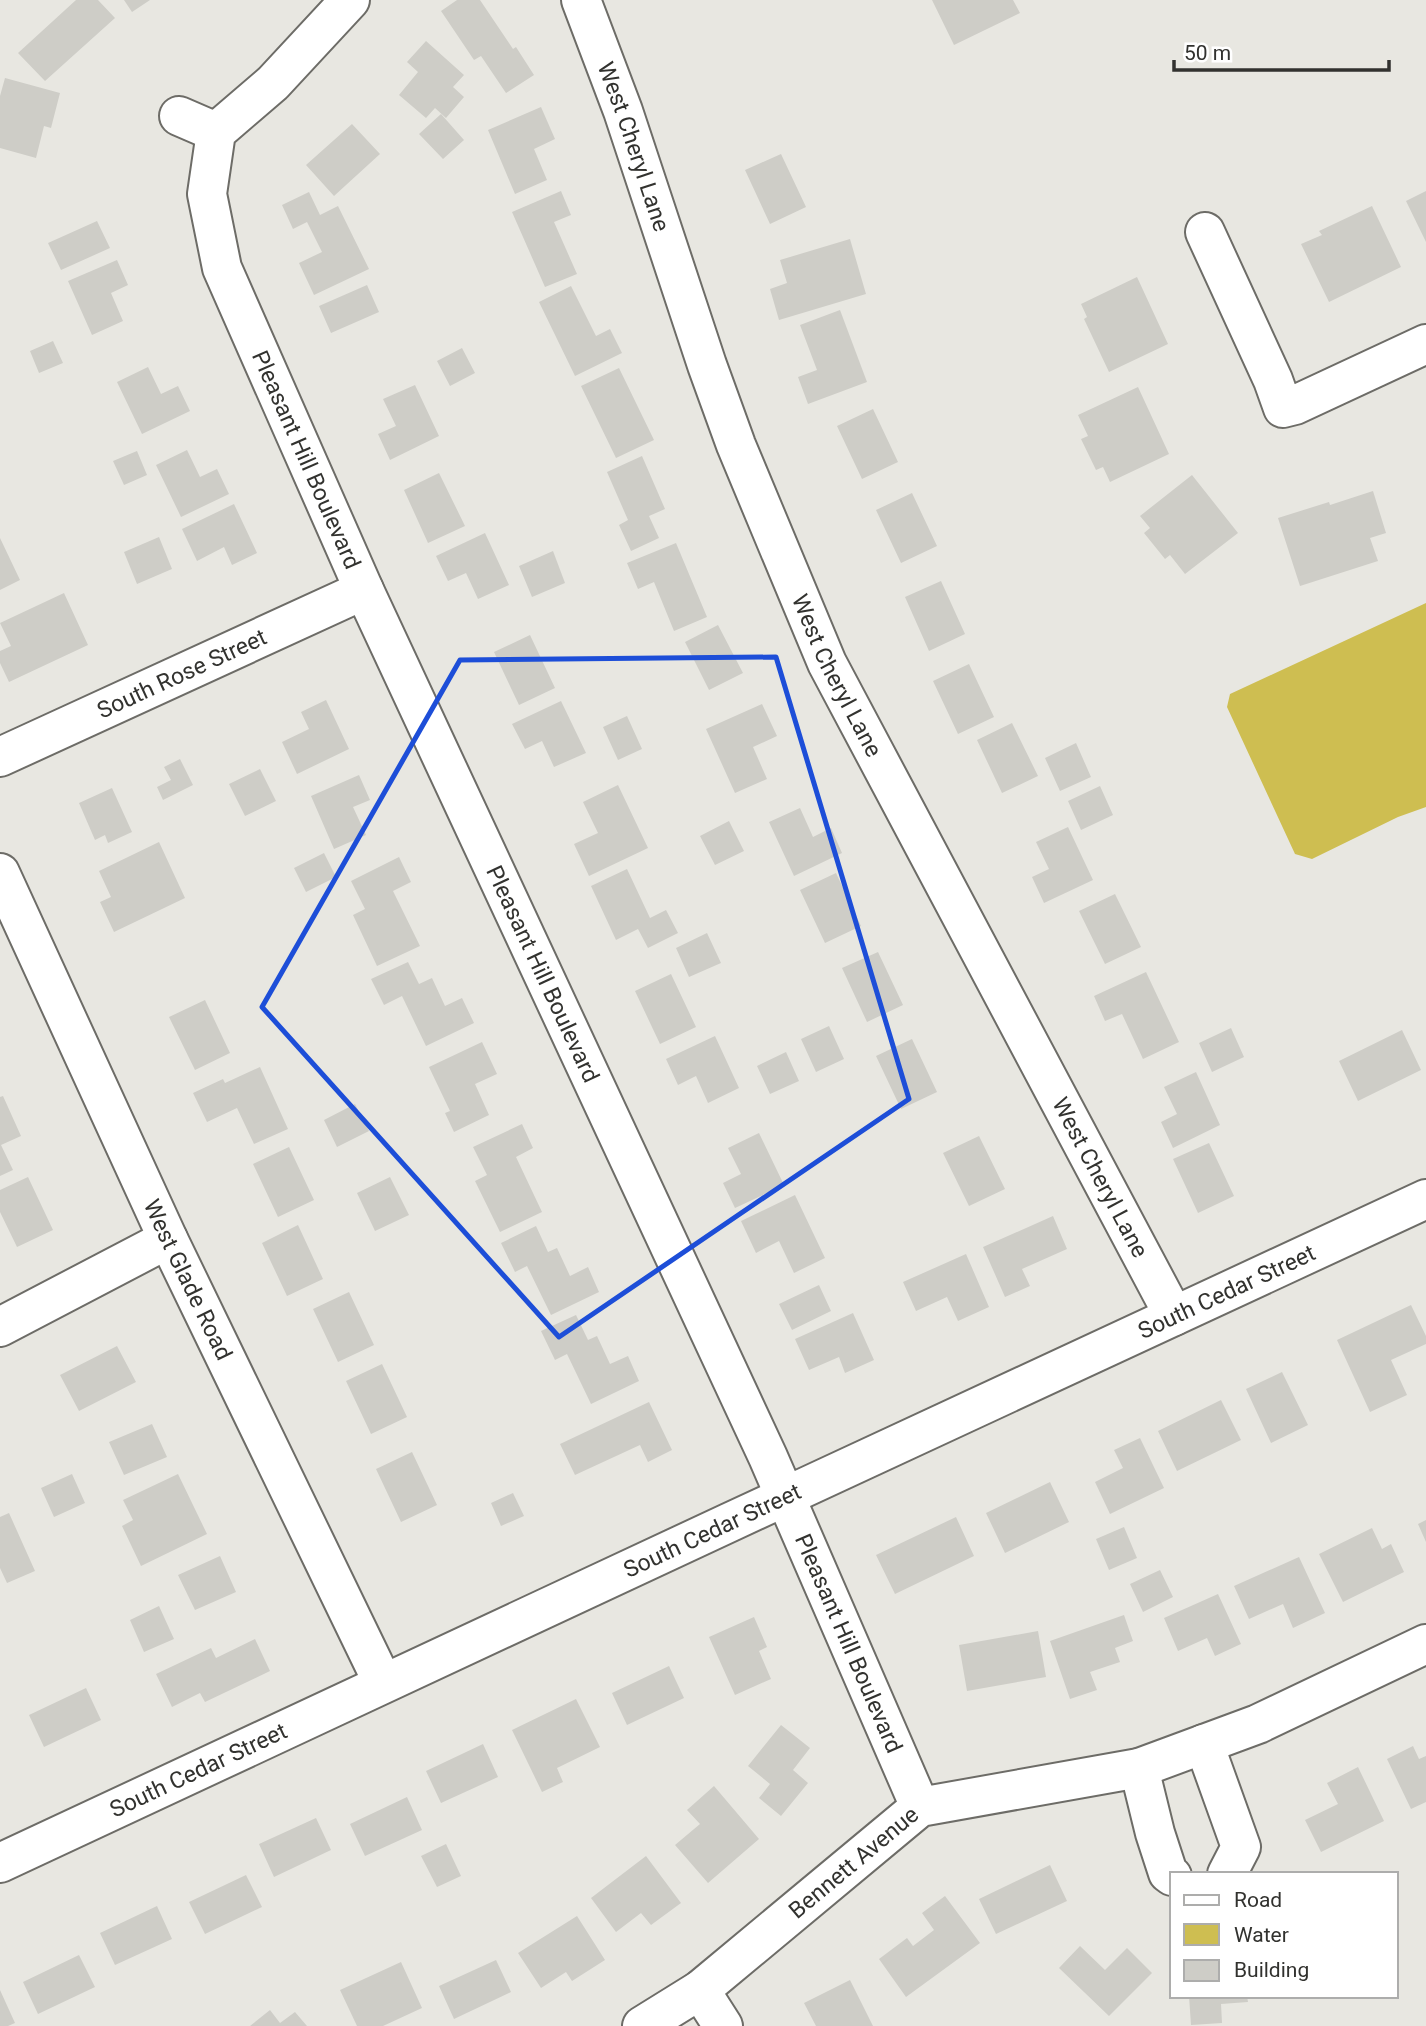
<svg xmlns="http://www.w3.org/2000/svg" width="1426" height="2026" font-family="Roboto,sans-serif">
<rect width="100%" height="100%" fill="#e8e7e1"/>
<path fill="#cebe51" d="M1426 603V807L1398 817 1312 859 1295 854 1227 707 1230 694Z"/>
<path fill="#cecdc7" d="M76 0H98L115 18 45 81 18 53Z
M124 0H150L132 12Z
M457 0H480L513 49 516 47 534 75 506 93 481 56 474 60 441 11Z
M932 0H1013L1020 13 954 45Z
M426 41 464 75 453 87 464 97 446 118 435 108 426 118 399 95 418 72 407 62Z
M5 78 60 93 51 128 44 126 36 158 0 148V96Z
M541 107 555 139 534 149 547 180 515 194 488 130Z
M441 114 464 140 443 159 419 134Z
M352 124 380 154 334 196 306 165Z
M781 154 806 207 770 224 745 170Z
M561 191 571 215 554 222 577 274 545 287 512 212Z
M1426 191V242L1406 201Z
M309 192 320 215 338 206 369 269 314 295 299 263 322 252 307 222 293 229 282 205Z
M1372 206 1401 267 1329 302 1301 244 1322 235 1319 231Z
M97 221 110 248 61 270 48 243Z
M850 239 866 294 779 320 770 289 787 283 780 260Z
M117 260 128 285 111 293 123 321 92 335 68 281Z
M1137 277 1168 344 1109 372 1084 319 1087 317 1081 304Z
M367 285 379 312 331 333 319 306Z
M571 286 596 336 610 329 622 353 575 376 539 302Z
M840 310 867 382 808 404 798 377 817 370 800 325Z
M53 341 63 363 39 373 30 351Z
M462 348 475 373 450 386 437 361Z
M148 367 161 394 178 386 190 411 142 434 117 382Z
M619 368 654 440 616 458 581 386Z
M415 385 439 436 390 460 378 434 396 426 383 399Z
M1138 387 1169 454 1110 482 1103 467 1096 470 1081 439 1088 436 1078 415Z
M873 409 898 462 862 479 837 426Z
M187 450 200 477 217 469 229 494 181 517 156 465Z
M137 451 147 475 124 485 113 461Z
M642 456 665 509 649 516 659 538 631 551 619 525 628 520 607 472Z
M439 473 465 526 428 543 404 490Z
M1192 475 1238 533 1185 574 1170 555 1165 559 1144 533 1150 528 1140 516Z
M1373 491 1386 533 1370 538 1378 561 1300 586 1278 518 1329 502 1330 505Z
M912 493 937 546 901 563 876 510Z
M234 504 257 553 232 565 224 547 197 561 182 529Z
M485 533 509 585 478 599 466 573 448 581 436 556Z
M159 537 172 569 137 584 124 552Z
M0 538 20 580 0 590Z
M676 543 707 617 674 631 654 582 638 589 627 563Z
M553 551 565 583 532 597 519 566Z
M941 581 965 634 929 651 905 597Z
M64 593 88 645 9 682 0 663V651L11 646 0 623Z
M718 625 743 673 709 690 685 642Z
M530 635 555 688 519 705 494 652Z
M969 664 994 717 958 734 933 681Z
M326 700 349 749 297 774 282 742 309 729 301 712Z
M561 701 586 753 554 767 542 741 525 749 512 724Z
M762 704 777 736 753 747 767 779 735 793 706 729Z
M627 716 642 749 618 760 603 727Z
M1012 723 1038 776 1002 793 977 740Z
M1076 743 1091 777 1060 791 1045 758Z
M180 759 193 785 163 800 157 787 171 780 164 767Z
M260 769 276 801 245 816 229 784Z
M359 775 370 800 353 807 366 835 334 849 311 796Z
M618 785 648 848 589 876 574 844 598 833 583 802Z
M1100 786 1113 815 1081 830 1068 801Z
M112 788 132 832 108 843 105 835 95 840 79 803Z
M800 808 813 837 831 828 842 853 794 876 769 822Z
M729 821 744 851 715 865 700 836Z
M1068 827 1093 880 1044 903 1032 877 1049 869 1036 842Z
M159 842 185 898 114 932 100 902 111 897 99 871Z
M324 853 336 877 306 892 294 868Z
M399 857 411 882 393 891 420 946 377 966 353 915 365 909 351 881Z
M627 869 650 918 666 910 678 933 648 948 638 929 616 940 591 886Z
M836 873 861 926 825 943 800 890Z
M1115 894 1141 947 1105 964 1079 911Z
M707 933 721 963 689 977 676 948Z
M878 952 903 1005 867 1022 842 968Z
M408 962 419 984 432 978 445 1006 462 998 474 1023 426 1046 402 996 384 1005 371 979Z
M1146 972 1179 1042 1143 1059 1122 1014 1105 1021 1094 996Z
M671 974 696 1027 660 1044 635 991Z
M205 1000 230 1053 195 1070 169 1017Z
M829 1026 844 1059 816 1072 801 1039Z
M1231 1028 1244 1057 1212 1072 1199 1043Z
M1402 1030 1421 1070 1358 1101 1339 1061Z
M715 1036 739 1088 708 1103 696 1076 678 1085 666 1059Z
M912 1039 937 1092 901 1109 876 1056Z
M482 1042 497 1074 475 1084 489 1115 454 1132 445 1113 450 1111 429 1067Z
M786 1052 799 1081 770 1094 757 1066Z
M260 1067 288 1129 254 1144 237 1108 207 1122 193 1093 223 1079 225 1083Z
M1196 1072 1220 1125 1173 1148 1161 1122 1177 1114 1164 1087Z
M3 1096 21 1136 1 1145 13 1170 0 1176V1097Z
M355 1104 369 1131 337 1147 324 1120Z
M522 1124 533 1148 516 1157 542 1212 500 1232 475 1181 487 1175 473 1147Z
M759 1133 784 1185 735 1208 723 1183 741 1174 728 1148Z
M979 1136 1005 1189 969 1206 943 1153Z
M1209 1143 1234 1196 1198 1213 1173 1159Z
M289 1147 314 1200 278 1217 253 1164Z
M28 1177 53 1230 17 1247 0 1212V1190Z
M390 1177 409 1215 375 1231 357 1193Z
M795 1195 825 1258 794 1273 779 1241 756 1253 741 1221Z
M1053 1216 1067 1249 1022 1269 1030 1286 1005 1297 983 1247Z
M298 1225 323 1279 287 1296 262 1243Z
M536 1226 548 1252 557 1248 570 1276 588 1267 599 1292 551 1315 527 1266 515 1272 501 1243Z
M966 1254 989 1307 958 1321 947 1297 916 1311 903 1282Z
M819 1285 831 1311 792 1330 779 1304Z
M349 1292 374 1345 338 1362 313 1309Z
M1411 1305 1426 1336V1344L1391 1360 1407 1395 1370 1412 1337 1340Z
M853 1313 874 1360 845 1373 839 1357 809 1370 795 1339Z
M576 1315 588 1340 597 1336 610 1364 628 1356 639 1381 591 1404 567 1354 555 1360 541 1331Z
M117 1346 136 1382 79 1411 60 1375Z
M382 1364 407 1417 371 1434 346 1381Z
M1282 1372 1308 1425 1271 1443 1246 1389Z
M1221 1400 1241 1440 1177 1471 1158 1431Z
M649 1402 672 1450 648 1462 640 1445 575 1475 560 1444Z
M152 1424 167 1457 124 1475 109 1442Z
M1140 1438 1164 1488 1110 1514 1095 1482 1123 1468 1114 1450Z
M412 1452 437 1505 401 1522 376 1469Z
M72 1474 85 1503 54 1517 41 1488Z
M178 1474 207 1534 141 1566 122 1526 133 1520 123 1500Z
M1050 1482 1069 1522 1005 1553 986 1513Z
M513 1493 524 1516 501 1526 491 1503Z
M9 1513 35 1571 7 1583 0 1568V1517Z
M956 1517 974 1556 895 1594 876 1555Z
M1426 1520V1542L1418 1524Z
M1124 1527 1137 1558 1109 1570 1096 1539Z
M1372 1528 1382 1549 1391 1544 1404 1572 1343 1602 1319 1554Z
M220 1556 236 1592 195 1610 178 1575Z
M1299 1557 1325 1613 1293 1628 1283 1604 1249 1619 1234 1586Z
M1160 1570 1173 1597 1143 1612 1130 1584Z
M1218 1594 1241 1644 1215 1656 1207 1638 1178 1651 1164 1618Z
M159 1606 174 1639 144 1652 130 1620Z
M1124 1615 1133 1641 1115 1648 1120 1662 1090 1672 1097 1690 1070 1699 1050 1641Z
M754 1617 767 1647 759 1651 771 1679 735 1695 709 1637Z
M1038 1631 1046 1677 967 1691 959 1645Z
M255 1639 270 1671 205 1702 200 1693 172 1707 156 1674 211 1648 216 1658Z
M669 1666 684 1698 627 1725 612 1693Z
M86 1688 101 1720 44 1747 29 1715Z
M576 1699 600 1747 557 1768 563 1782 542 1792 512 1730Z
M781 1725 810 1748 793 1770 808 1783 781 1816 759 1798 770 1784 748 1766Z
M483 1744 498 1777 441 1803 426 1771Z
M1413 1746 1419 1759 1426 1756V1802L1411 1809 1387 1759Z
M1358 1767 1384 1821 1321 1852 1305 1820 1338 1804 1327 1783Z
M714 1786 759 1839 708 1883 675 1845 700 1824 687 1810Z
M407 1797 422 1830 365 1856 350 1824Z
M316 1818 331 1850 274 1877 259 1844Z
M446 1844 461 1876 437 1887 421 1856Z
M646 1856 681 1903 651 1925 641 1913 616 1932 591 1898Z
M1050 1865 1067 1901 996 1934 979 1899Z
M246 1875 262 1907 205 1934 189 1902Z
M945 1896 980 1943 906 1997 879 1959 907 1938 913 1946 934 1930 922 1913Z
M157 1906 172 1939 115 1965 100 1933Z
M577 1916 605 1960 572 1981 566 1972 541 1988 518 1953Z
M1080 1946 1105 1970 1127 1948 1152 1973 1109 2016 1059 1968Z
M79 1955 95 1987 38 2014 23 1982Z
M496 1960 511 1992 454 2019 439 1986Z
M401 1962 422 2008 383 2026H357L340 1990Z
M850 1980 873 2026H816L804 2003Z
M0 1990 15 2023 8 2026H0Z
M1189 1996H1247L1248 2002 1221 2004 1222 2023 1191 2025Z
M270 2010 280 2023 295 2012 307 2026H250Z"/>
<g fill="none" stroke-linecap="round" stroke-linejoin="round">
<g stroke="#6d6c67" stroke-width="42">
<g id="minor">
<path id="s1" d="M350 0 273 83 216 132 207 194 222 268 364 590 768 1457 920 1807"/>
<path id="s2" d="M581 0 623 111 707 365 736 445 827 663 1174 1316"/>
<path d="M179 116 216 132"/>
<path d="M1205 232 1273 380 1283 408 1295 405 1426 344"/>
<path id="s3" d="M0 757 364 590"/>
<path id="s4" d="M0 873 168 1239 383 1683"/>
<path d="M0 1327 168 1239"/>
<path d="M1204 1744 1241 1847 1227 1874"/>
<path d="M1139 1768 1155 1833 1168 1873 1172 1876"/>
<path id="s5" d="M0 1863C474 1640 951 1420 1426 1199"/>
<path d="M700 1990 723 2026"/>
<path id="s6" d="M642 2026 700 1990 920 1807 1139 1768 1258 1724 1426 1644"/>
</g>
</g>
<use href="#minor" stroke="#fff" stroke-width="38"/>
</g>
<path fill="none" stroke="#1d4ed8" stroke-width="5" stroke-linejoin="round" d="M776 657 909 1099 559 1337 262 1007 460 660Z"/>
<g text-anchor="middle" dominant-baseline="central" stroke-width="6" stroke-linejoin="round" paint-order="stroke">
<g font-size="23" fill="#32322f" stroke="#fff">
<text stroke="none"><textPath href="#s2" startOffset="156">West Cheryl Lane</textPath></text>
<text stroke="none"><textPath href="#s1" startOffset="536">Pleasant Hill Boulevard</textPath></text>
<text stroke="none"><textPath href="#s3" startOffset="200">South Rose Street</textPath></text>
<text stroke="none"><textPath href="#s2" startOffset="723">West Cheryl Lane</textPath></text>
<text stroke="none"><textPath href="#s1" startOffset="1102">Pleasant Hill Boulevard</textPath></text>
<text stroke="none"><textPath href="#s2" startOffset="1290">West Cheryl Lane</textPath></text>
<text stroke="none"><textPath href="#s4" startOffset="448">West Glade Road</textPath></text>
<text stroke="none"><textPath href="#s5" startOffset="1353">South Cedar Street</textPath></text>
<text stroke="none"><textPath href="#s5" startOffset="786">South Cedar Street</textPath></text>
<text stroke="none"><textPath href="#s1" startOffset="1838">Pleasant Hill Boulevard</textPath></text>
<text stroke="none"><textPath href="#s5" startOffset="219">South Cedar Street</textPath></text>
<text stroke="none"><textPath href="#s6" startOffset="268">Bennett Avenue</textPath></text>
</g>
</g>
<rect x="1170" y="1872" width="228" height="126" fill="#ffffff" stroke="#adadac" stroke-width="2"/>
<rect x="1184" y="1895" width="35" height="10" fill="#ffffff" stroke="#adadac" stroke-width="2"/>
<text x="1234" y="1907" font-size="21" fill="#32322f">Road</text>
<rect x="1184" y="1924" width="35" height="21" fill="#cebe51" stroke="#adadac" stroke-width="2"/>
<text x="1234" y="1942" font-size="21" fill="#32322f">Water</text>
<rect x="1184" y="1960" width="35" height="21" fill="#cecdc7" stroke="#adadac" stroke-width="2"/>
<text x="1234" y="1977" font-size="21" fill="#32322f">Building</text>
<path d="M1174 60v10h215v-10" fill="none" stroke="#32322f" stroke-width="3.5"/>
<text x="1184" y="60" font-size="21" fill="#32322f" stroke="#ffffff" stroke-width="5" paint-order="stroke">50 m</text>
</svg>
